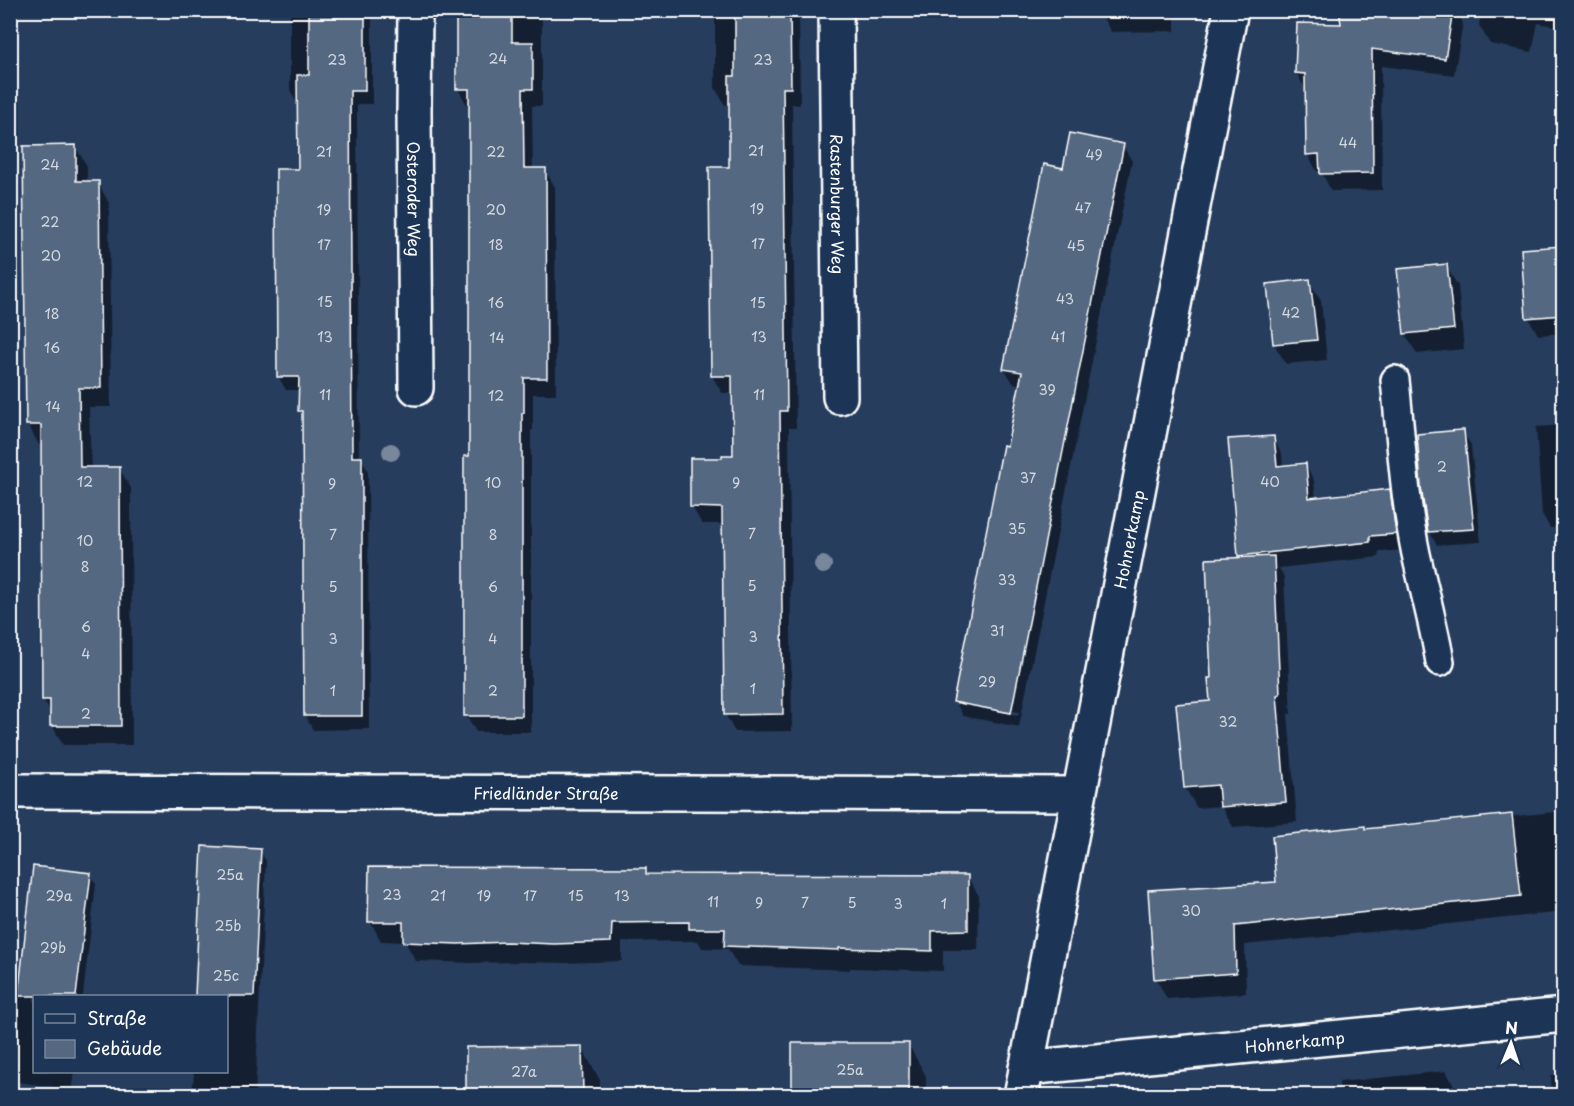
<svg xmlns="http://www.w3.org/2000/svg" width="1574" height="1106" font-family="'Playpen Sans',sans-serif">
<rect width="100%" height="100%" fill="#263d5e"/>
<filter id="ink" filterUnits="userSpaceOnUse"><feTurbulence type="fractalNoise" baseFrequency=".0167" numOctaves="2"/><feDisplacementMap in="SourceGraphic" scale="12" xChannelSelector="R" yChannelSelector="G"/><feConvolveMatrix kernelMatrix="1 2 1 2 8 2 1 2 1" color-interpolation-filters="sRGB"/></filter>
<g filter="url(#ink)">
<path fill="#0007" fill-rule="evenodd" d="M290 10H372V104H357L359 458H361L368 471 369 729 313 730 305 716 304 417 300 411V390H286L278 376 299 170 297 104 290 90Z
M458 10H542V106H532L533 170H545L555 187 556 394H533V430H531V732H476L466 715 470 457V105H467L458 89Z
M715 10H799L800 105 792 104 796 428H789L792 731 735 732 725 714 724 524H702L692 507 723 460 734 457V393H722L712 376 731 169 730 105H725L715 88Z
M952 10H998V11L953 12Z
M1101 10H1175V31L1111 32 1101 14Z
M1341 10H1456L1463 23 1454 75 1381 66 1382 190 1331 191 1321 171H1317L1307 154 1306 90 1296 73 1342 26Z
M1481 10H1564V28L1538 23 1532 52 1490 44 1479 25Z
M75 146 87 166V183H98L109 203 111 407H89L91 469 119 468 131 488 132 745H63L52 725V715L43 700 42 445H39L28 425Z
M1123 146 1132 161 1019 727 963 716 955 701 1021 385 1013 383 1004 368 1064 169ZM964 702 1019 712 1018 715 964 705Z
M1564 248V333L1538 335 1528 317 1523 250Z
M1446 266 1458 286 1464 349 1417 354 1405 334Z
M1309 281 1321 301 1327 360 1286 364 1274 344Z
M1564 425V527L1550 528 1542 514 1536 427Z
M1463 432 1471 445 1481 542 1437 545 1429 531Z
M1273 438 1282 454 1283 466 1305 464 1314 480 1316 498 1389 491 1398 507 1404 550 1378 552 1379 557 1279 568 1284 577 1291 714H1288L1297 822 1233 827 1221 806 1197 808 1185 788 1212 702V680L1241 559 1240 556Z
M1564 811V912L1245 945 1246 993 1167 999 1156 979 1150 891 1278 883 1366 831Z
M203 848 260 851 266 861 255 1096H192L194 1072H226V996H197Z
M34 868 90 874 96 884 83 996H34V1072H74L72 1089 16 1082 10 1073Z
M645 869 648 876H967L979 896 978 950H943V971L850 968V970L738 966 728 949 702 948 698 941 622 942V961L565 963 519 962 471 963 416 961 405 942 381 941 370 921Z
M793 1044H908L926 1076V1096H793Z
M582 1048 600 1080V1096H467V1049Z
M1446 1071 1457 1091V1096H1340L1339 1082Z
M1564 1074V1096H1552L1551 1075Z
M1238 1093 1240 1096H1206Z"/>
<path fill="#556781" stroke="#fff" stroke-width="1.5" d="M309 10H365V91H350L352 457H362V716H304L302 411H298L299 377H277L276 169H298L297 75H309Z
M456 10H512V42H533V89H523L524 168H546L547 378H524V413H522V716H464V456H469V89H456Z
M735 10H790L791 88H783L787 411H780L783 714 724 715 722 508 690 507V458H722V455H733L732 376H711L709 167H729V76H735Z
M1339 10H1453L1445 59 1372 49 1373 173 1320 174 1319 154 1306 155 1305 74 1295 73 1297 23 1341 24Z
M1070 133 1124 144 1011 713 953 702 1003 445 1007 446 1022 372 1003 369 1044 164 1063 168Z
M76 145V181H99L101 388H79L80 467H120L121 726H50V700H42L41 425H26L23 146Z
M1563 246V315L1526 318 1521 249Z
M1447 264 1454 329 1404 334 1397 269Z
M1310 279 1317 340 1273 344 1267 284Z
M1461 430H1464L1474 529 1428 532 1421 487 1417 434Z
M1274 436 1277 466 1306 463 1309 498 1390 489 1396 534 1370 536V542L1238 556 1228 439Z
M1274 556 1280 694 1277 695 1286 802 1220 807 1218 785 1184 788 1176 704 1210 701 1208 678H1211L1206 559Z
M1512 814 1521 896 1235 926 1236 973 1154 979 1148 890 1276 882 1272 836 1365 826V829Z
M202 846 261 849 254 996H195Z
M33 866 91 873 76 996H18Z
M369 867 646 868V874L968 875V930L932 931V951L839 948V950L724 946 725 929H689V922L612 923 611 942 554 944 507 942 458 944 403 942V922H368Z
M792 1043H909V1095H792Z
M582 1046 583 1095H466V1047Z"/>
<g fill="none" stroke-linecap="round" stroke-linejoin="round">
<g stroke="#fff" stroke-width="32">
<path id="lane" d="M1395 380C1401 438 1404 497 1416 554 1424 590 1434 626 1440 662"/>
</g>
<g stroke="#fff" stroke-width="38">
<g id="street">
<path id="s1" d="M415 10 414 111 416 388"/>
<path id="s2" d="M836 10 840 397"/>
<path id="s3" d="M10 791 1079 794"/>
<path id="s4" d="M1026 1068 1564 1015"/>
<path id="s5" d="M1021 1096 1231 10"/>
</g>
</g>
<use href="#lane" stroke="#1d3557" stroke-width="27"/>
<use href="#street" stroke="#1d3557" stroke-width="33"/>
</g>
<g fill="#79879c">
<circle cx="391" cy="452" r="9"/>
<circle cx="823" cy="565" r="9"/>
</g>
</g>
<g text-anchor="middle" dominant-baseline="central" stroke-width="5" stroke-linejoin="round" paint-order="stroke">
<g font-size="14" fill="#d4d9e0">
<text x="498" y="58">24</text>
<text x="337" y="59">23</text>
<text x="763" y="59">23</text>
<text x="1348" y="142">44</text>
<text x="756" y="150">21</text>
<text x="324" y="151">21</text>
<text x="496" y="151">22</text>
<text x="1094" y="154">49</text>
<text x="50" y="164">24</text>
<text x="1083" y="207">47</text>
<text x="757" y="208">19</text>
<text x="324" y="209">19</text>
<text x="496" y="209">20</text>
<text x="50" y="221">22</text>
<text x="758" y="243">17</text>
<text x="324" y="244">17</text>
<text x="496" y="244">18</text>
<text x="1076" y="245">45</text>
<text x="51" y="255">20</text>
<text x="1065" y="298">43</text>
<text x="325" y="301">15</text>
<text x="496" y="302">16</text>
<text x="758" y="302">15</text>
<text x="1291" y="312">42</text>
<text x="52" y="313">18</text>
<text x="325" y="336">13</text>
<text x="759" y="336">13</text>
<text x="1058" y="336">41</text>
<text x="497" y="337">14</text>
<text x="52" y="347">16</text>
<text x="1047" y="389">39</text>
<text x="325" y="394">11</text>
<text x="759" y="394">11</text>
<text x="496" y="395">12</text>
<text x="53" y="406">14</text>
<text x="1442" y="466">2</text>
<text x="1028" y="477">37</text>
<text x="85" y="481">12</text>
<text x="1270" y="481">40</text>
<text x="493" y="482">10</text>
<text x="736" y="482">9</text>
<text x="332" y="483">9</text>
<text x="1017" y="528">35</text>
<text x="752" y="533">7</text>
<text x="333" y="534">7</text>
<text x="493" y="534">8</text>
<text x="85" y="540">10</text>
<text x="85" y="566">8</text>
<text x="1007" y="579">33</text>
<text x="752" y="585">5</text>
<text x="333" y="586">5</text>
<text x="493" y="586">6</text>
<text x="86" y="626">6</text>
<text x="997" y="630">31</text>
<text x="753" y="636">3</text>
<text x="333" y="638">3</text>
<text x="493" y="638">4</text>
<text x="86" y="653">4</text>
<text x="987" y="681">29</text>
<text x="753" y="688">1</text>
<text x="333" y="690">1</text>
<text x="493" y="690">2</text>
<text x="86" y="713">2</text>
<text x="1228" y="721">32</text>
<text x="230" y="874">25a</text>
<text x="392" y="894">23</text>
<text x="59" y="895">29a</text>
<text x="438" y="895">21</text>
<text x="484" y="895">19</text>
<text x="530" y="895">17</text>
<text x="576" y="895">15</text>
<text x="622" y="895">13</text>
<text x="713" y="901">11</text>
<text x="759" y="902">9</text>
<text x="805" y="902">7</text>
<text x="852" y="902">5</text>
<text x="898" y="903">3</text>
<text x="944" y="903">1</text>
<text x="1191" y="910">30</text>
<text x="228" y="925">25b</text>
<text x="53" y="947">29b</text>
<text x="226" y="975">25c</text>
<text x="850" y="1069">25a</text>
<text x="524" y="1071">27a</text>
</g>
<g font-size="16" fill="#fff" stroke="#1d3557">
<text stroke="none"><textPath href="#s1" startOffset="189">Osteroder Weg</textPath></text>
<text stroke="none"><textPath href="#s2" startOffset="194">Rastenburger Weg</textPath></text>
<text stroke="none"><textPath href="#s5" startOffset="567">Hohnerkamp</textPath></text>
<text stroke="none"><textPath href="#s3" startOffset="536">Friedländer Straße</textPath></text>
<text stroke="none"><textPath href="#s4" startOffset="270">Hohnerkamp</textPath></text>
</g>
</g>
<rect width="1574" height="1106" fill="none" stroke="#1d3557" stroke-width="36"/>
<rect x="18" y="18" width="1538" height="1070" fill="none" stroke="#fff" stroke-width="2" filter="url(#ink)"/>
<rect x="33" y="995" width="195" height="78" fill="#1d3557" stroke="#77869a" stroke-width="1.5"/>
<rect x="45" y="1014" width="30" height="9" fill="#1d3557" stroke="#77869a" stroke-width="1.5"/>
<text x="87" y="1025" font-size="18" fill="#ffffff">Straße</text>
<rect x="45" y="1040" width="30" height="18" fill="#556781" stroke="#77869a" stroke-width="1.5"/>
<text x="87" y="1055" font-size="18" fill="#ffffff">Gebäude</text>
<g transform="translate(1511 1043) rotate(2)" stroke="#1d3557" stroke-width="4.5" paint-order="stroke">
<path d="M0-4.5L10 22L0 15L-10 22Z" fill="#ffffff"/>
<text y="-9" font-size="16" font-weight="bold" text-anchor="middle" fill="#ffffff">N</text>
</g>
</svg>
